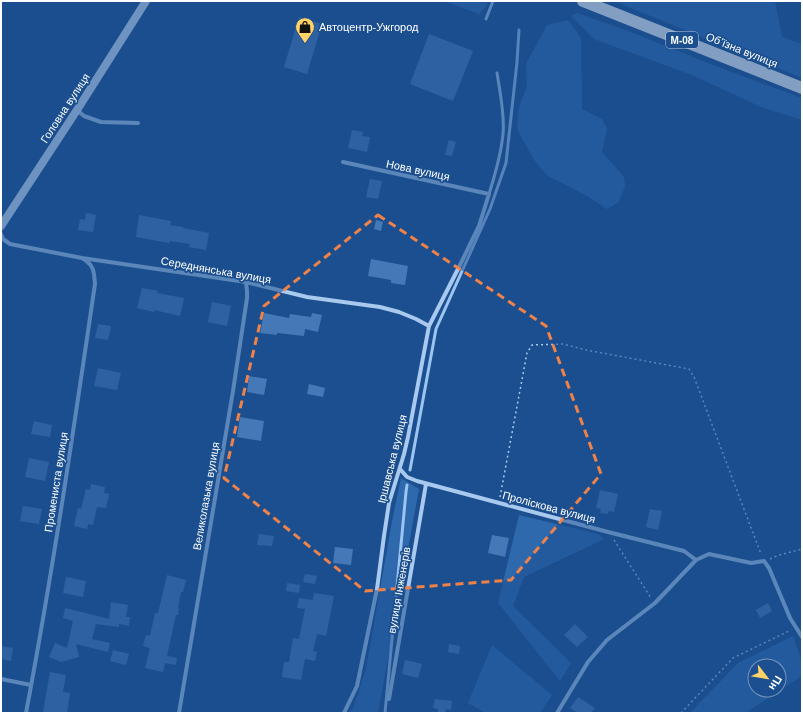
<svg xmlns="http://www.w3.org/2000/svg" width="803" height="714" font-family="Arial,sans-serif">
<rect width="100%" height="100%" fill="#1b4f8f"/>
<path fill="#2e69ad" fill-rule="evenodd" d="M445 1H488L486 7 479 14Z
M614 1H775L782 37 802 44V78Z
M577 13 628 31 718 67 802 98V120L761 107 692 75 594 39 571 16Z
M568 20 581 38 582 109 602 119 607 129 602 152 624 177 625 186 619 202 607 209 589 197 548 176 534 160 517 129 519 107 527 86 526 64 547 25Z
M401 478 419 489 378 713H348L353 709 366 669 392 521Z
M519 515 598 534 604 539 524 577 513 606 571 663 560 681 498 603Z
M793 636 802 662V676L745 713H690L738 663ZM755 666H779V690H755Z
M492 645 552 695 540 713H486L468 703Z"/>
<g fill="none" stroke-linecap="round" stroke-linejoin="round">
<path stroke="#9cc4f0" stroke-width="3" d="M410 470 436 329 490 209 506 163 517 62 519 30
M385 713 406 492 407 485"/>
</g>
<path fill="#4478b7" d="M299 17 322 24 307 74 284 67Z
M429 34 473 51 453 101 410 84Z
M352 130 363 132 362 136 370 137 367 152 348 148Z
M449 140 456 142 452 156 445 155Z
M370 179 382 181 378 199 366 197Z
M86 213 96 215 93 232 78 230 80 219 85 220Z
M139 215 171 221 170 225 183 227V228L209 233 206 250 189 247 190 244 170 241 169 243 136 237Z
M376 220 383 222 381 231 374 229Z
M371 259 408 266 405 285 391 283V280L368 276Z
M142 288 158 291 157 293 184 298 180 316 154 310V312L137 308Z
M212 302 231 306 227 326 208 322Z
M264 313 289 318 290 314 311 317 312 313 322 315 318 332 305 329 304 336 277 333V335L260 333Z
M98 324 111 326 108 340 95 338Z
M98 368 121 373 117 390 94 386Z
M249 376 267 379 264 395 247 392Z
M309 384 325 388 323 397 307 394Z
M240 417 264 421 261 441 237 437Z
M34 421 52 425 50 437 31 434Z
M29 458 49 462 45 481 25 477Z
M91 484 105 487 104 493 109 494 106 508 97 507 93 525 88 524 87 529 74 526 78 508 81 509 86 489 90 490Z
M600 490 618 494 614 512 609 511 608 514 600 513 601 509 596 508Z
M23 506 42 509 39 524 20 521Z
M650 509 662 511 658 530 646 527Z
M259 534 274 536 272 546 257 545Z
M492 535 509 538 505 557 488 553Z
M335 547 353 549 351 565 333 563Z
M305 574 317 576 315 584 303 582Z
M167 575 186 580 183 592H181L178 607H179L178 615H176L167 656 177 658 176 665 165 663 163 672 145 668 150 648 143 646 146 635 150 636 155 613H158Z
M66 577 86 581 83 597 63 593Z
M287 583 300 585 299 593 286 591Z
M314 593 334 596 326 636 317 634 313 651 317 652 315 661 305 659 301 680 282 677 284 662H289L293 638 299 639 305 609 297 608 299 598 313 600Z
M111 602 128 605 126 617H130L129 626 119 624V627L96 624 92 639 110 643 108 652 76 644 79 657 61 662 49 657 55 643 67 648 73 621 63 618 65 608 109 619Z
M768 603 772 611 760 618 756 610Z
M575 624 588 637 577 647 564 635Z
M449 644 460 646 459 654 448 652Z
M1 646 13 648 11 661 1 659Z
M113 650 129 654 126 665 110 661Z
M405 660 422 664 418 678 402 674Z
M50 672 66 675 63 692 70 693 67 713 43 712Z
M578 697 595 708 591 713H578L570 708Z
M435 699 452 701 451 710 446 709 445 713H438V709L433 708Z"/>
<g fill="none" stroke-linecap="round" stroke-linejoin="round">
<path stroke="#a9c9ee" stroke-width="1.5" stroke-dasharray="2 3" stroke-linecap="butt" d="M500 497 527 353 532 345 563 344 586 350 689 369 694 377 761 554
M614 540 651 598
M770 559 779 555 802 549
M681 713 733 658 791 630"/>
<path stroke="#a9c9ee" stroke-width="3" d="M486 19 493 1
M489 194C495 175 501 155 503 134 505 115 500 92 497 73"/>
<path stroke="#a9c9ee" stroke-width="4" d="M77 110 84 116 101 122 138 123
M343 162 489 194 479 226 460 265 429 326 408 437 404 454 389 503 384 536 377 589 357 686 344 713
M1 234 3 239 10 244 82 258 246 282 307 297 380 307 399 312 416 319 429 326
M400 469 407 477 417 481 608 532 684 551 696 560
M1 679 31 685
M389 699 426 484
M26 713C53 570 74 427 95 284 94 271 94 265 82 258
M179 713 233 391 247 298V291L246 282
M557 713 588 662 607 640 655 603 696 560 709 554 751 563 764 561 769 568 790 618 802 637"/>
<path stroke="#d6e6fa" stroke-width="8" d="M1 226 77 110 146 1"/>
<path stroke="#fff" stroke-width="12" d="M583 1 802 88"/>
</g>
<path d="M0 0H803V714H0ZM378 215 546 326 601 474 511 580 365 591 224 478 264 306Z" fill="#1b4f8f" fill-opacity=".55" fill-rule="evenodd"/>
<path fill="none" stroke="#ee8249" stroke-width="3" stroke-dasharray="8 5" stroke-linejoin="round" d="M378 215 546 326 601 474 511 580 365 591 224 478 264 306Z"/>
<defs>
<g id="shop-pin" transform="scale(1)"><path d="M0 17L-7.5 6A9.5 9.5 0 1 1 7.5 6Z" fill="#ffd166" stroke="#1b4f8f"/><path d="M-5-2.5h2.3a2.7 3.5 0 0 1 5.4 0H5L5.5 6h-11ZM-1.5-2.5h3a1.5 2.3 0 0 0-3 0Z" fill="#111"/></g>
</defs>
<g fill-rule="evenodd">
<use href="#shop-pin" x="305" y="27"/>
</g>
<g text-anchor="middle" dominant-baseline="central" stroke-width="3.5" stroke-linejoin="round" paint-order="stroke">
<rect fill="#1b4f8f" stroke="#bbcadd" stroke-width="1" x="666" y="32" width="32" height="16" rx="3"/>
<g font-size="10" font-weight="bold" fill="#fff">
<text x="682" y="40">М-08</text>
</g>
<g font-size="11" fill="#fff" stroke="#1b4f8f" text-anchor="start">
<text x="319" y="27">Автоцентр-Ужгород</text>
</g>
<g font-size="11" fill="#fff" stroke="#1b4f8f">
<text transform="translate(742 50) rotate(22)">Обʼїзна вулиця</text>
<text transform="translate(65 108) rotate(-57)">Головна вулиця</text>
<text transform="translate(418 170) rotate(12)">Нова вулиця</text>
<text transform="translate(216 270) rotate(10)">Середнянська вулиця</text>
<text transform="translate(392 459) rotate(-76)">Іршавська вулиця</text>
<text transform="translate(56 482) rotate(-81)">Промениста вулиця</text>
<text transform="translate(206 496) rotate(-80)">Великолазька вулиця</text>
<text transform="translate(549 507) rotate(15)">Проліскова вулиця</text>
<text transform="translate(399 590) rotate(-80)">вулиця Інженерів</text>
</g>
</g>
<rect width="803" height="714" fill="none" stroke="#ffffff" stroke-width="4"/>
<g transform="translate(767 678) rotate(121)"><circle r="19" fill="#1b4f8f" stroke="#7695bc"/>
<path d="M0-3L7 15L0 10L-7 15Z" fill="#ffd166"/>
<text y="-6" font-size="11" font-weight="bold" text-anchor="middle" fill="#ffffff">Пн</text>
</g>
</svg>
